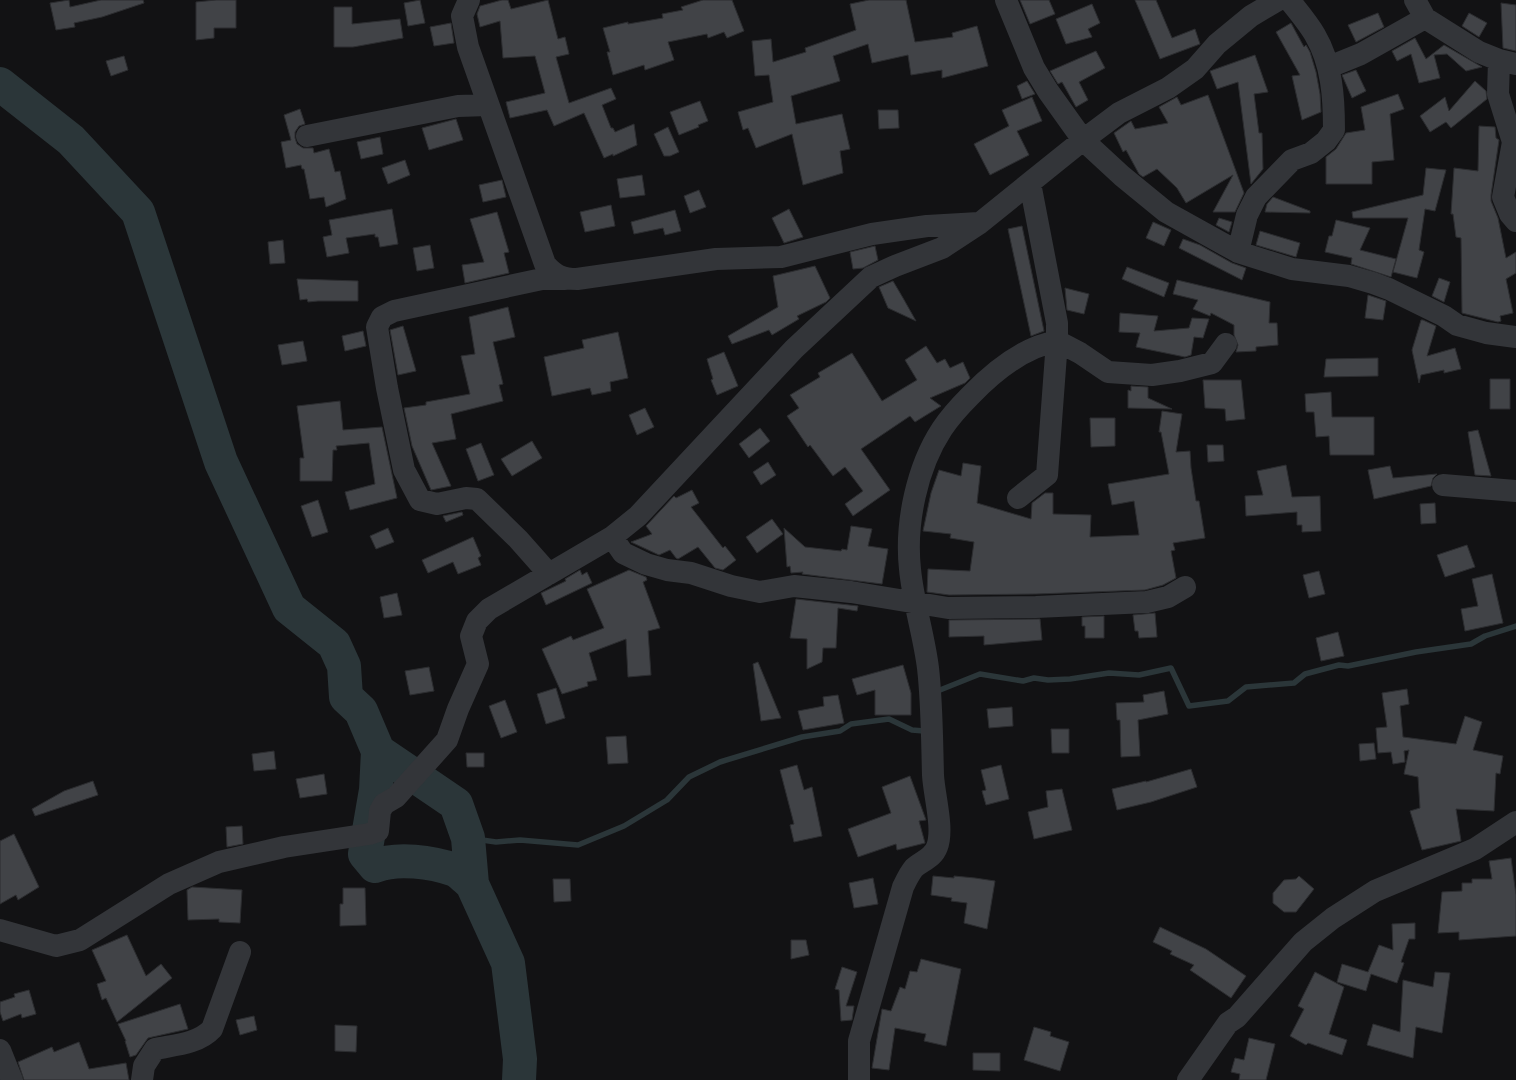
<svg xmlns="http://www.w3.org/2000/svg" width="1516" height="1080" font-family="'DejaVu Sans',sans-serif">
<rect width="100%" height="100%" fill="#121214"/>
<g fill="none" stroke-linecap="round" stroke-linejoin="round">
<path stroke="#2b3639" stroke-width="5.5" d="M935 692 980 674 1023 681 1034 678 1048 680 1070 679 1109 673 1139 675 1171 668 1189 706 1228 701 1246 687 1294 683 1305 674 1339 665 1348 666 1416 652 1471 644 1485 636 1516 626
M468 838 496 842 520 840 578 845 624 826 667 800 689 777 720 762 802 737 840 731 851 724 889 719 912 730 924 731"/>
<path stroke="#2b3639" stroke-width="34" d="M0 84 71 140 138 212 221 462 289 608 334 644 344 666 346 697 361 711 378 751 456 804 468 838 472 884 508 963 520 1059 519 1080
M378 751 376 790 365 854 375 866C397 857 432 862 455 870 461 873 467 880 472 884"/>
</g>
<path fill="#414347" stroke="#2c2d30" d="M69 0 70 7 101 0H143L144 3 102 17 74 23 75 27 56 30 50 3Z
M216 0H236V28H214V38L196 40V2Z
M420 0 425 23 408 26 404 3Z
M502 0H508L511 9 548 0 558 39 565 37 569 54 556 57 569 103 611 88 616 99 602 105 611 128H613L615 132 634 124 637 145 613 156V154L604 158 584 113 554 126 547 110 510 118 506 102 545 93 535 56 503 58 500 21 480 27 477 14 480 6Z
M703 0H732L744 31 727 38 724 32 708 38 707 34 668 42 674 60 645 70 644 65 613 75 607 52H610L603 28 628 22V24L663 18 662 14 683 10 681 7Z
M869 0H906L915 42 953 37 952 33 977 26 988 66 942 78V70L911 75 908 55 872 63 868 44 833 56 840 81 791 96 796 124 842 114 850 149 840 151 843 173 803 185 792 134 756 148 748 128 743 130 738 112 773 102 769 75 755 76 752 41 771 39 773 62 806 52 805 48 856 30 850 4Z
M1020 0H1049L1055 14 1030 24Z
M1135 0H1156L1172 38 1195 29 1200 44 1160 59Z
M1501 3 1516 5V51L1503 48Z
M1092 4 1100 23 1088 29 1092 37 1066 44 1056 19Z
M334 7H352V24L400 19 403 38 353 47H334Z
M1378 13 1384 27 1356 42 1348 25Z
M1469 13 1487 23 1479 37 1462 26Z
M451 23 454 43 434 46 430 27Z
M1291 23 1304 47 1306 45 1310 52 1316 72 1320 94 1321 112 1302 120 1292 76 1300 75 1276 32Z
M1415 38 1426 59 1444 45 1482 67 1466 71 1447 54 1434 55 1440 78 1419 83 1411 54 1397 61 1392 51Z
M1096 51 1105 68 1079 82 1088 100 1076 107 1062 82 1058 84 1050 71Z
M1255 55 1268 92 1254 94 1259 133H1262L1263 169 1251 184 1238 82 1217 89 1210 71Z
M124 56 128 70 111 76 106 61Z
M1356 70 1366 91 1352 98 1342 75Z
M1027 81 1035 94 1022 99 1017 86Z
M1475 81 1486 91 1487 99 1451 128 1446 122 1430 132 1420 116 1445 97 1449 111Z
M1398 94 1404 109 1390 114 1394 160 1372 162V184H1326V157L1336 149 1346 133 1365 130 1361 107Z
M1208 95 1244 193 1235 212H1213L1233 175 1186 203 1177 188 1157 169 1143 177 1139 174 1126 150 1123 152 1114 133 1131 121 1135 129 1168 123 1159 107 1177 97 1181 105Z
M1032 97 1042 121 1017 131 1029 155 990 175 974 144 1009 126 1002 110Z
M700 101 708 121 698 125 699 127 679 135 670 112Z
M300 109 305 124 299 126 295 132V138L297 144 303 148H313L314 153 329 149 335 172 340 171 346 199 326 207 324 197 310 199 304 169H302L301 165 286 168 281 142 291 140 284 115Z
M878 110H898L899 128 879 129Z
M456 119 463 140 429 150 422 128Z
M1479 126 1495 127 1496 138 1499 140 1491 195V201L1498 218 1506 258 1516 252V273L1506 279 1513 313 1500 316 1501 321 1498 322 1462 313 1461 238 1456 237 1453 214H1451L1454 168 1478 171Z
M668 127 679 152 670 156H664L654 134Z
M380 137 383 154 361 159 357 142Z
M405 160 410 175 388 184 382 168Z
M1426 168 1446 170 1435 211 1425 209 1419 250 1424 252 1417 278 1393 272 1408 218H1353L1352 212 1423 195Z
M642 175 645 195 620 198 617 179Z
M502 180 506 197 483 202 479 185Z
M699 190 706 207 690 213 684 196Z
M1273 197 1310 211V213L1265 212 1267 204Z
M611 205 615 226 585 232 580 212Z
M392 209 398 244 380 247 378 237H375V234L346 238 349 253 327 257 323 237 332 235 329 220Z
M789 209 803 237 784 243 772 218Z
M675 210 681 231 665 235 663 228 634 234 631 222Z
M497 212 509 252 504 253 509 273 465 283 462 265 484 262 470 219Z
M1219 218 1232 222 1229 232 1216 225Z
M1336 220 1370 228 1360 250 1396 259 1391 277 1351 264 1352 258 1325 252 1329 236H1332Z
M1153 222 1171 230 1164 246 1146 238Z
M1022 226 1044 331 1031 336 1008 229Z
M1260 231 1300 243 1296 257 1256 245Z
M1183 239 1200 245 1232 263 1246 268 1242 280 1179 248Z
M283 240 285 263 270 264 268 242Z
M430 245 434 268 417 271 413 248Z
M875 246 878 260 863 268 853 269 850 252Z
M815 266 830 298 826 302 797 316 799 319 772 335 769 330 732 344 728 336 778 307 773 276Z
M1127 267 1169 283 1164 297 1122 279Z
M1439 278 1450 282 1444 302 1432 296Z
M297 279 358 281V301H318L308 302 307 299 300 300Z
M1177 280 1270 302 1269 323H1277L1278 345 1256 347V351L1236 352 1238 345 1234 335V325L1211 313 1210 316 1193 309 1198 300 1173 294Z
M893 281 903 298 916 321 888 308 879 287Z
M1065 288 1089 294 1084 314 1067 310Z
M1368 295 1386 301 1383 320 1365 318Z
M508 307 515 337 493 342 503 384 499 385 503 401 451 414 456 439 432 443 451 486 431 490 412 446 404 408 426 405V402L470 394 461 356 475 354 469 317Z
M1120 313 1158 316 1154 331 1189 328 1192 318 1209 319 1203 338 1194 337 1191 355 1185 357 1136 347 1140 333 1119 332Z
M1421 320H1423L1436 326 1427 356 1455 348 1461 369 1444 373V370L1421 375 1419 383 1412 350Z
M403 326 416 371 398 375 390 330Z
M363 331 366 346 345 351 342 336Z
M618 332 628 378 610 382 611 391 592 395 590 388 552 396 544 357 584 348 582 340Z
M303 341 307 361 282 365 278 345Z
M926 346 937 363 945 359 950 368 963 362 970 378 965 383 930 398 941 406 915 422 910 416 861 449 890 490 853 516 845 504 863 491 845 467 833 476 810 445 808 447 787 416 799 408 790 395 820 377 818 373 852 353 882 401 917 380 905 360Z
M724 352 738 386 717 395 711 380 713 379 707 359Z
M1378 358V376L1324 377 1326 359Z
M1490 379H1510V409H1490Z
M1203 380H1241L1245 419 1226 421 1225 409 1205 408Z
M1131 386 1148 387V398L1172 409 1128 408V390L1131 391Z
M1331 392 1332 417H1374V455H1330L1329 436 1316 437 1314 412H1306L1305 394Z
M340 401 343 430 382 427 397 498 350 510 345 492 375 484 369 443 336 446 337 450H333L332 481H300V458H304L297 406Z
M645 408 654 427 637 435 629 415Z
M1162 411 1182 414 1176 452 1190 451 1191 468 1196 501H1199L1205 538 1173 543 1175 550 1171 551 1176 578 1163 585 1145 590 1036 594 949 595 927 592 928 569 970 571 974 542 950 538 951 534 923 531 931 493 939 470 961 476 963 463 981 466 977 503 1031 519 1032 503 1045 493H1053V514L1091 515 1090 537 1139 535 1134 501 1112 505 1108 484 1169 474 1161 432H1159Z
M1090 418H1115V446L1091 447Z
M760 428 770 441 749 458 739 444Z
M1478 430 1491 476 1475 475 1468 432Z
M532 441 542 458 512 476 501 459Z
M481 443 494 475 478 481 466 449Z
M1207 445H1223L1224 461 1208 462Z
M768 462 776 475 761 485 753 472Z
M1286 465 1292 497 1320 496 1321 531 1302 532V525H1297V512L1246 516 1245 496 1263 495 1257 471Z
M1390 466 1393 478 1437 474 1433 478 1431 486 1374 499 1368 470Z
M692 490 699 503 691 507 723 548 725 546 736 560 723 570 715 568 698 547 678 559 676 558 670 550 659 555 631 542 652 534 646 526 674 496 676 498Z
M318 500 328 532 312 537 301 506Z
M1435 503 1436 523 1421 524 1420 504Z
M462 512 463 515 446 522 443 516Z
M772 519 783 534 757 553 746 537Z
M851 526 872 529 868 546 888 549 882 584 802 574 803 572 791 573 790 566 787 567 784 528 805 547 841 551 842 549 847 550Z
M388 528 394 542 376 549 370 536Z
M473 537 481 556 478 558 481 565 458 574 453 562 428 573 422 560Z
M1467 545 1475 567 1445 577 1437 555Z
M580 570 582 575 587 572 592 583 546 605 541 593 566 581 565 579Z
M629 570 646 577 647 580 643 582 660 628 648 631 651 675 628 677 626 639 589 653 597 680 587 682 588 686 562 694 542 649 571 636 573 640 604 628 587 589Z
M1319 571 1325 594 1309 598 1303 575Z
M1492 574 1503 623 1465 631 1461 609 1478 606 1472 579Z
M397 593 402 615 384 618 380 597Z
M796 599 858 606 857 611 838 608 836 648H823L822 662 807 669V639L790 638Z
M1155 613 1157 637 1139 638 1138 631H1135L1133 615Z
M1104 616V638H1085V626H1082V617Z
M1040 619 1042 640 984 645V636L949 637V620Z
M1338 632 1344 656 1321 661 1316 638Z
M758 662 781 718 761 721 753 664Z
M903 665 911 693V715H875V690L857 695 852 679Z
M429 667 434 691 410 695 405 671Z
M556 688 565 718 546 724 537 694Z
M1407 689 1409 704 1400 706 1403 737 1456 744 1465 716 1482 722 1473 750 1503 756 1500 774 1496 773 1494 811 1456 809 1461 841 1422 850 1410 811 1420 808 1418 777 1404 774 1409 750 1404 751 1405 762 1393 764 1391 752 1378 753 1376 728 1387 727 1382 693Z
M1164 691 1168 714 1138 720 1140 756 1121 757 1120 720H1117L1116 703 1144 702 1143 695Z
M838 695 844 723 803 730 798 711 824 706 823 697Z
M505 700 517 732 501 738 489 706Z
M1012 707 1013 726 989 728 987 709Z
M1051 729H1069V753H1052Z
M626 736 628 763 608 764 606 737Z
M1374 743 1376 759 1360 761 1359 744Z
M274 751 276 769 254 771 252 754Z
M466 753H484V767H467Z
M797 765 804 790 812 787 822 836 794 842 790 825 794 824 780 770Z
M1001 765 1009 799 986 805 982 791 986 790 981 770Z
M1191 769 1197 787 1151 802 1117 810 1112 789 1146 781V782Z
M324 774 327 794 300 798 296 779Z
M910 776 926 820 919 821 925 843 897 850 896 844 858 857 848 829 891 813 882 787Z
M93 781 98 795 35 816 32 809 64 791Z
M1062 789 1072 830 1034 839 1028 812 1048 807 1046 791Z
M242 826 243 844 227 847 226 827Z
M14 834 39 887 18 900 16 895 0 904V841Z
M1511 858 1516 895V936L1459 940V932L1438 933 1442 892 1462 891V883H1472V879H1492L1489 861Z
M933 876 954 878V876L975 878 995 881 987 929 964 923 967 903 951 901 952 898 931 895Z
M1299 876 1314 889 1296 912H1284L1273 903V893L1284 880 1296 879Z
M873 878 878 904 854 908 849 883Z
M553 879H570L571 901 554 902Z
M192 887 242 890 240 923 219 922V919L188 920 187 890Z
M343 888H365L366 925 340 926V904H343Z
M1415 923V939H1409L1401 962 1404 963 1397 983 1371 974 1366 991 1337 982 1342 964 1368 972 1379 945 1393 950 1392 924Z
M1160 927 1206 949 1246 976 1231 998 1190 970 1194 965 1170 954 1172 951 1153 942Z
M127 935 146 976 161 964 172 978 117 1022 106 998 102 1000 97 984 106 981 92 950Z
M791 940H806L809 955 791 959Z
M921 959 961 969 946 1046 924 1041 926 1034 895 1028 889 1070 872 1068 882 1009 891 1011 900 987 905 989 910 971 917 972Z
M842 967 857 972 846 1006H854L852 1020 841 1021 839 990 835 989Z
M1315 972 1344 987 1329 1034 1347 1040 1342 1055 1308 1043 1306 1045 1290 1036 1304 1009 1298 1006Z
M1435 972 1450 973 1442 1033 1416 1027 1413 1058 1367 1045 1373 1024 1400 1032 1403 980 1433 987Z
M29 990 36 1014 22 1018 21 1014 3 1021 0 1012V1002L15 997 14 994Z
M180 1004 188 1029 148 1038 136 1055 130 1057 125 1041H126L118 1024Z
M254 1016 257 1030 240 1035 236 1020Z
M335 1025 357 1026 356 1052 335 1051Z
M1034 1027 1051 1032 1050 1036 1069 1042 1060 1071 1024 1060Z
M1249 1038 1275 1044 1266 1080H1239L1240 1074 1231 1072 1235 1058 1244 1060Z
M79 1042 89 1069 126 1063 129 1080H24L18 1062 52 1047 54 1052Z
M973 1053H1000V1071L973 1070Z"/>
<g fill="none" stroke-linecap="round" stroke-linejoin="round">
<path stroke="#333539" stroke-width="22" d="M469 0 462 16 468 47 545 264C554 275 562 279 577 279L716 259 781 257 872 234 927 226 979 223
M1006 0 1034 68 1048 91 1083 140 1122 176 1166 212 1238 252 1292 269 1349 276 1373 283 1389 289 1444 316 1457 325 1486 333 1516 337
M1415 0 1425 18 1479 52 1499 60 1516 64
M1499 60 1498 94 1513 142 1503 197 1510 214 1516 221
M1329 67 1361 54 1425 18
M307 136 458 106 488 105
M1238 252 1247 215 1256 197 1292 160 1311 153 1326 141 1334 130C1334 97 1332 64 1315 35 1308 23 1298 11 1289 0
M1443 485 1516 491
M1018 498 1047 475 1057 341 1080 353 1108 372 1152 375 1180 371 1212 363 1226 344
M612 537 623 553 646 564 667 570 691 573 731 586 760 592 794 586 851 592 948 608 1036 607 1147 602 1168 597 1185 587
M549 574 518 539 477 499 466 498 437 504 420 500 404 470 387 388 377 327 382 317 394 311 542 279H565
M0 930 56 946 80 940 169 884 219 862 284 847 369 834 378 831 380 811 384 804 396 797 447 740 458 709 478 664 471 636 477 621 489 609 612 537 638 516 794 349 871 277 895 266 942 248 980 223 1083 140 1119 113 1168 88 1195 69 1217 44 1251 16 1278 0
M0 1050 12 1080
M142 1080 144 1066 155 1049C174 1045 198 1044 212 1029L240 952
M859 1080V1041L903 887C906 881 909 874 914 868 922 861 933 858 937 847 944 829 934 795 933 775 932 740 932 703 928 668 924 635 913 602 910 569 905 523 917 467 942 429 950 417 960 406 970 396 993 372 1024 347 1057 341V323L1030 183
M1188 1080 1228 1023 1237 1017 1303 942 1333 918 1375 891 1475 849 1516 822"/>
</g>
</svg>
